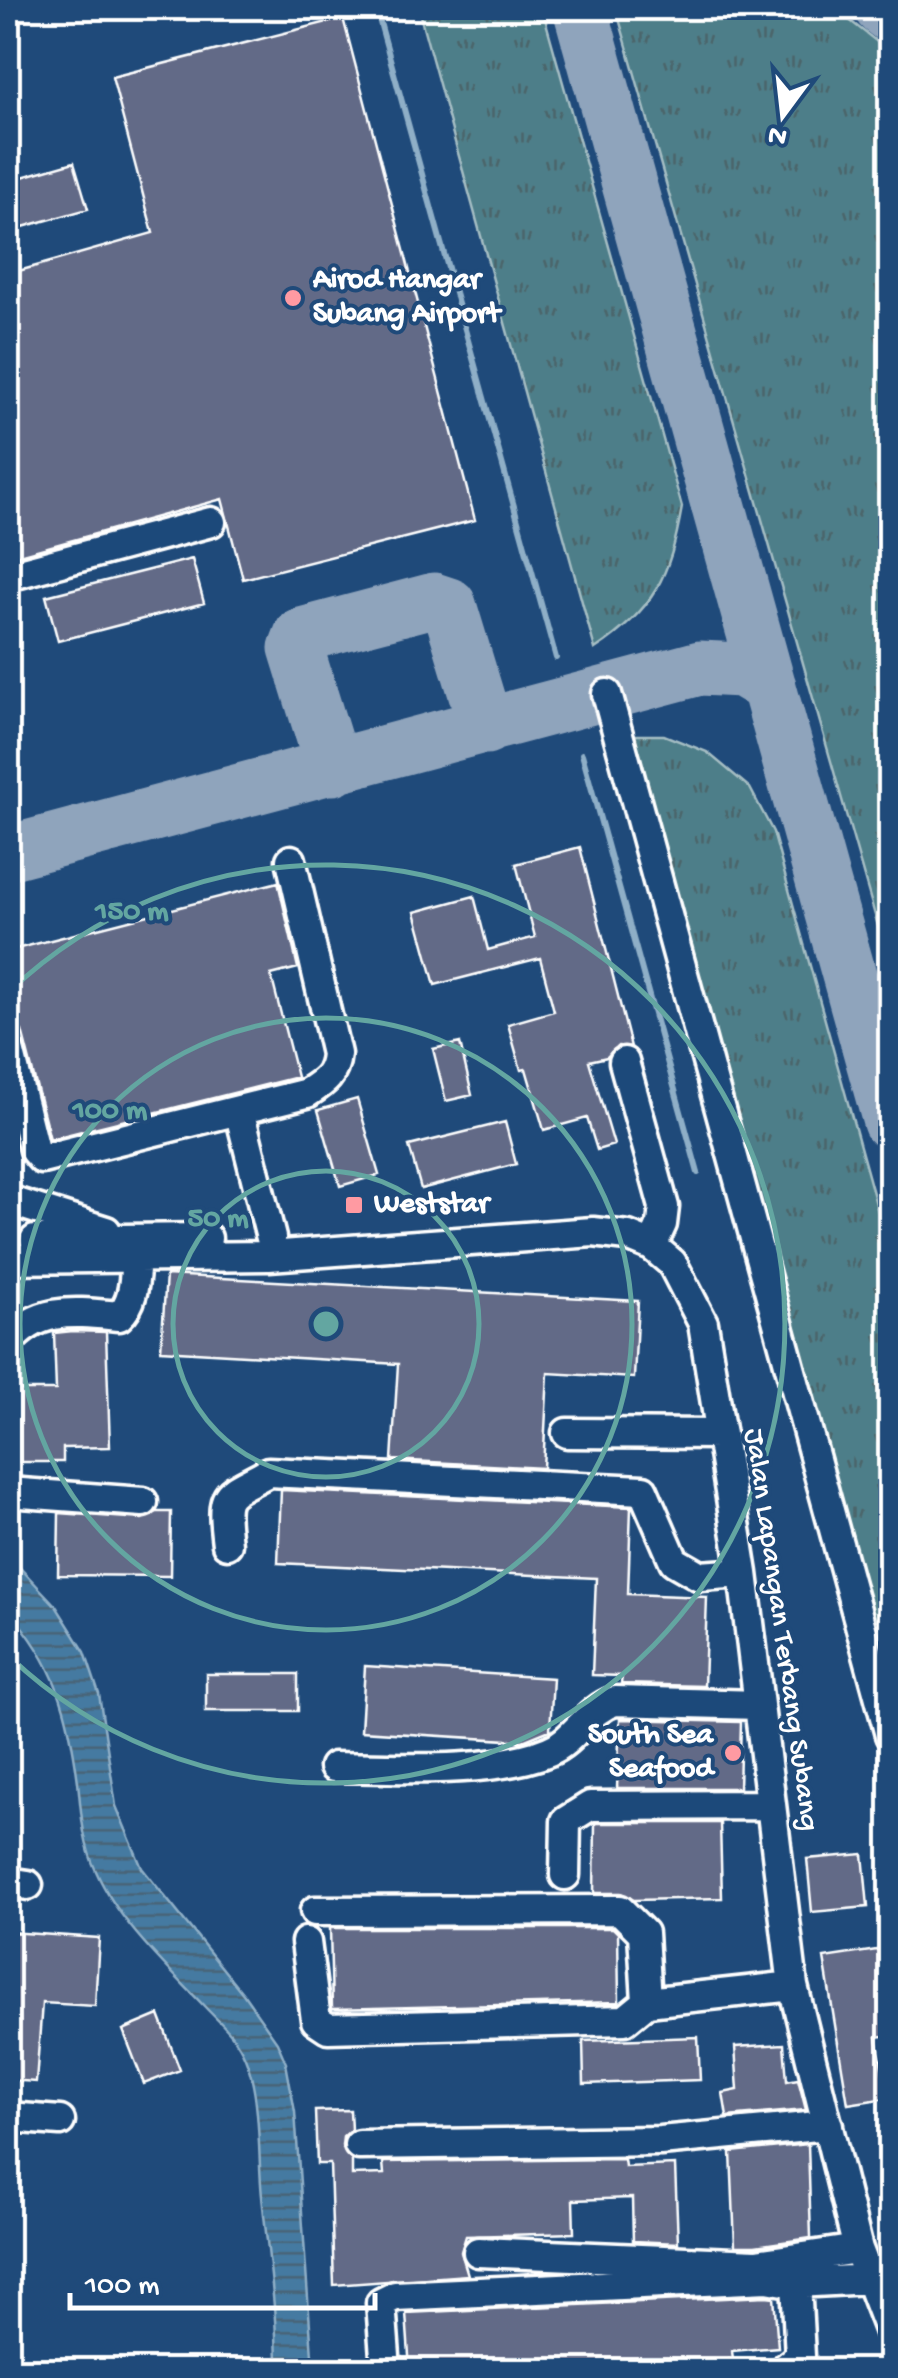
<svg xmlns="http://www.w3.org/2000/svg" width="898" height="2378" font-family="'Gochi Hand',sans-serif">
<defs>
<pattern id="grass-tufts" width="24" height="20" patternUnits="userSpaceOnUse" patternTransform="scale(2.5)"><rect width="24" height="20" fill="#4d7e89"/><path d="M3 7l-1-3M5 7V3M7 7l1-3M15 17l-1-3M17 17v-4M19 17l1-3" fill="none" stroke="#4c656a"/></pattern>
<pattern id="water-rules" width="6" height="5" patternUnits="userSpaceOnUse" patternTransform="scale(2.5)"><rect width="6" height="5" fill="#447aa1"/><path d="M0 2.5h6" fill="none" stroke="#486376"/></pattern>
</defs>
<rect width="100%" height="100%" fill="#1f4a7a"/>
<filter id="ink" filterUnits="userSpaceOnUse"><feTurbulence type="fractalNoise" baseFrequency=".01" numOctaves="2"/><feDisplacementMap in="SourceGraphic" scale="20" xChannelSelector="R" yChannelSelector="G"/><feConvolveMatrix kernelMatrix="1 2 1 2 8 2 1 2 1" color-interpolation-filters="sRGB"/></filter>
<g filter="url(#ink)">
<path fill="url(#grass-tufts)" stroke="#a6bec4" stroke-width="2.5" d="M418 8H542L682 507C670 576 654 610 595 649Z
M616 8H834L890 52V968Z
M623 735H664L707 752 750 788 773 832 890 1255V1708Z"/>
<path fill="url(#water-rules)" stroke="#8fafc7" stroke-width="2.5" d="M8 1555 56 1606 85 1652 99 1694 116 1806 142 1868 244 1995 277 2042 286 2063 295 2112 313 2370H277C277 2311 268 2255 262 2196 257 2150 263 2079 236 2041 228 2028 215 2018 205 2007 167 1967 119 1923 96 1871 83 1844 81 1812 78 1782 69 1712 56 1663 8 1610Z"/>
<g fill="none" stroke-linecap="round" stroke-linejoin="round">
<path stroke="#8fafc7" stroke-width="6" d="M376 8 556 658
M582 754 698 1173"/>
<path stroke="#8fa4bc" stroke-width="55" d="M580 8 890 1122
M881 8 890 15
M333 768 296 648 301 635 434 600 449 605 486 727
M8 853 700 668 742 670 769 686"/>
</g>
<path fill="#626a87" stroke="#fff" stroke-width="2.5" d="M343 18 475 520 243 579 222 499 8 558V274L153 233 112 77Z
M74 162 88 209 8 231V181Z
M192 559 204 603 58 641 46 596Z
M580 847 631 1047 618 1046 607 1057 589 1061 614 1145 597 1150 587 1118 544 1130 526 1069 521 1070 508 1024 554 1011 540 958 435 985 415 912 474 896 488 950 535 937 516 864Z
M278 882 298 968 271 975 297 1077 50 1139 22 1031 8 1034V951Z
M460 1043 472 1095 446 1101 433 1049Z
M357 1099 379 1175 340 1186 318 1110Z
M505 1122 516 1164 421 1189 409 1146Z
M166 1275 638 1301 634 1378 548 1373 543 1468 392 1460 398 1364 161 1350Z
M73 1331 106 1332 110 1447 63 1448V1462H20V1390H56L54 1333Z
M281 1490 631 1507 628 1594 707 1597 704 1686 621 1684 622 1676 592 1675 596 1578 278 1563Z
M157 1512H171L170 1576 58 1575 59 1513 142 1519Z
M365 1666 553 1678 550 1730 523 1741 361 1731Z
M206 1674H298V1711H206Z
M620 1719 741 1722 739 1788H617Z
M595 1823H720L722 1898 634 1900 621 1893H594Z
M863 1854 868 1907 812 1912 807 1859Z
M330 1928H613L618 1933 619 2002 332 2009Z
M8 1932 99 1938 95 2006 42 2003 36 2082 8 2080Z
M890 1948V2035L877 2037 887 2098 848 2104 824 1958Z
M159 2015 180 2070 144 2084 123 2030Z
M698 2037 700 2080 584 2084 583 2041Z
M784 2044 787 2081 798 2079 806 2110 727 2117 723 2093 738 2090 735 2047Z
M350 2110 351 2130 343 2137 342 2146 352 2161V2175L384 2174 383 2162 624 2159 625 2167 675 2165 678 2243 633 2241 632 2198 573 2200 574 2233 466 2236 461 2252 468 2275 334 2285 330 2164H317L315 2111Z
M808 2144 811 2238 755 2246H735L731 2152Z
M766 2296 774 2297 778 2347 732 2351 733 2359 573 2370H410L406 2313Z"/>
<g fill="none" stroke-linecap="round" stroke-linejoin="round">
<g stroke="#fff" stroke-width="35">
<path id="minor" d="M8 576 211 522
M607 694 890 1735
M10 1053 34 1150 42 1159 307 1093C324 1082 334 1076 336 1054L291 860
M624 1062 664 1207 662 1224 652 1246
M239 1110 271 1238
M8 1200 106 1231
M35 1240 207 1238
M8 1259 269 1256 593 1232 628 1236 652 1246 672 1263 703 1323 743 1573 793 1986 858 2249 890 2332
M8 1343C38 1306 75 1312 119 1316 135 1302 134 1278 136 1258
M567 1433 721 1434
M8 1492 143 1502
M227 1544C220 1488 225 1496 268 1472L643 1490 674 1561 700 1576 743 1573
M334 1767C394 1768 494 1774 549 1751 576 1740 587 1709 615 1701L759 1705
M565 1875 566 1821 590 1806 771 1805
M8 1882 28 1885
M306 1942 316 2020 328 2028 625 2020 647 2002 643 1933 620 1910 315 1911
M647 2002 793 1986
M8 2117 60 2121
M359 2145 660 2141 828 2125
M478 2252 756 2264 858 2249
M386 2370 381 2303 395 2296 767 2278 796 2283
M783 2370 800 2356 796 2283 869 2279"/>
</g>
<use href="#minor" stroke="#1f4a7a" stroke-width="28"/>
</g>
</g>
<g fill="none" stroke="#63a6a1" stroke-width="5">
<circle cx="326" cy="1324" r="153"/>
<circle cx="326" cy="1324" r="306"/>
<path d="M10 991A459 459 0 1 1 10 1657"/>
</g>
<g fill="#ff9aa2" stroke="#1f4a7a" stroke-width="4">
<circle cx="293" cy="298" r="10"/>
<rect x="344" y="1195" width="20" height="20" rx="5"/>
<circle cx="733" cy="1753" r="10"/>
</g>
<g text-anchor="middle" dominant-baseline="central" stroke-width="8" stroke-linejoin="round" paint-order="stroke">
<g font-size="30" font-weight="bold" fill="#fff" stroke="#1f4a7a" text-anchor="start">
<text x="313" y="281">Airod Hangar<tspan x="313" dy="34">Subang Airport</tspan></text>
<text x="374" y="1205">Weststar</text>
<text x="713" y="1736" text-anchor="end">South Sea<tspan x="713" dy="34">Seafood</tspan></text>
</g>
<g font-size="30" fill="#fff" stroke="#1f4a7a">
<text transform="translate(780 1630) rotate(82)">Jalan Lapangan Terbang Subang</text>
</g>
</g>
<circle cx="326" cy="1324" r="15" fill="#63a6a1" stroke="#1f4a7a" stroke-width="5"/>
<g font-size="30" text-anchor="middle" font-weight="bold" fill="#63a6a1" stroke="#1f4a7a" stroke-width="8" stroke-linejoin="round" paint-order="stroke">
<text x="132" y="919">150 m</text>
<text x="110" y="1118">100 m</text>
<text x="218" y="1226">50 m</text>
</g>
<rect width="898" height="2378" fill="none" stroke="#1f4a7a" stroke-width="40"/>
<rect x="20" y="20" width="858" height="2338" fill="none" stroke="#fff" stroke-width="4" filter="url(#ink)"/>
<g transform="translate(783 115) rotate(195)" stroke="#1f4a7a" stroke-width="8" paint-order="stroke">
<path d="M0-8L18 38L0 25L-18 38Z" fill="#ffffff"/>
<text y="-15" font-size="28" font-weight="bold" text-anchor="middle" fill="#ffffff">N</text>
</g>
<path d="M70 2293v15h305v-15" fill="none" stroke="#ffffff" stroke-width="5"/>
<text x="85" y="2293" font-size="30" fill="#ffffff" stroke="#1f4a7a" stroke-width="8" paint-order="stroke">100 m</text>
</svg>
